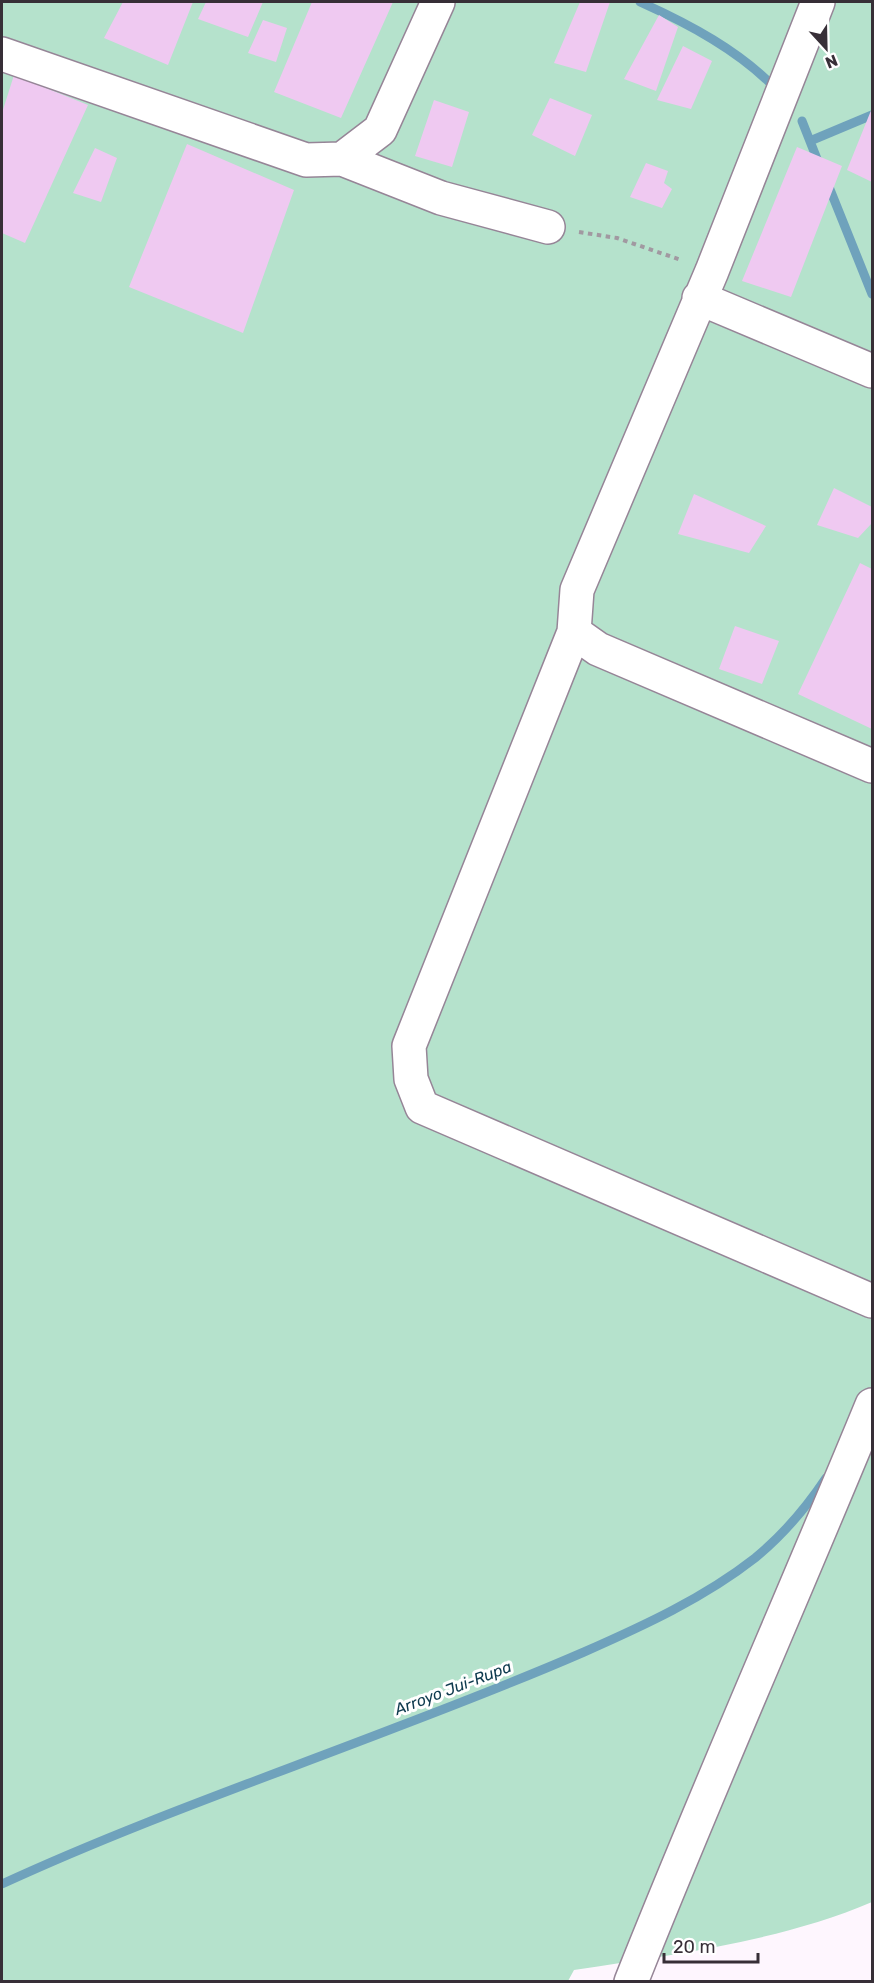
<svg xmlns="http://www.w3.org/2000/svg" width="874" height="1983" font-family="Rubik,sans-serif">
<rect width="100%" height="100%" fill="#fef6fe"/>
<path fill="#b5e2cc" d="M2 2H872V1902C778 1942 675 1954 574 1970L568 1981 2 1982Z"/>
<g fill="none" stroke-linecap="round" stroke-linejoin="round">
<path stroke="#6fa2bc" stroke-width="9" d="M640 2C689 24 740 51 777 90
M802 121 819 164
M810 141 872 115
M827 182 872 294
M2 1884C130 1825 265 1778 397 1727 460 1703 522 1679 584 1652 643 1626 704 1598 755 1558 783 1535 806 1508 826 1478"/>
</g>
<path fill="#efc9f1" d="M123 2H193L168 65 104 38Z
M206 2H263L248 37 198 19Z
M312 2H393L341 118 274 92Z
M580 2H610L586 72 554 63Z
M659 15 678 27 656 91 624 79Z
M263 20 287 28 276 62 248 53Z
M683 46 712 61 691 109 657 100Z
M14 75 88 105 25 243 2 233V113Z
M550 98 592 115 575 156 532 135Z
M434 100 469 112 452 167 415 156Z
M872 108V182L847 170Z
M187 144 294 190 243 333 129 287Z
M797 147 842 166 791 297 742 281Z
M95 148 117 158 101 202 73 193Z
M646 163 668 171 664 183 672 189 662 208 630 197Z
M834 488 872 507V523L858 538 817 525Z
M694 494 766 526 749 553 678 534Z
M860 563 872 569V729L798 694Z
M735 626 779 641 762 684 719 669Z"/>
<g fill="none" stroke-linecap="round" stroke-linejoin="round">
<g stroke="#968597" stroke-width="36">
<path id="minor" d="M818 2 712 271 577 590 574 632 409 1046 411 1079 422 1107 872 1301
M2 54 306 160 342 159 441 198 548 227
M342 159 380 130 438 2
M699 298 872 371
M574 632 598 649 872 766
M631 1982C708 1788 793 1597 872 1405"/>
</g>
<path stroke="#a199a1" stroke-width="4" stroke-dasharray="4.5 4.5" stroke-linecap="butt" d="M579 232 617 238 681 260"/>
<use href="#minor" stroke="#fff" stroke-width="33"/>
</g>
<g text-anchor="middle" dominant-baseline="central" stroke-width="6" stroke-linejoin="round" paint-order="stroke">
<g font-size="16" font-style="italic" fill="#0e3a4e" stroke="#fff">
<text transform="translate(453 1688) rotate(-21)">Arroyo Jui-Rupa</text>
</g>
</g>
<rect width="874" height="1983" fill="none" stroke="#372f37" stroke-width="6"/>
<g transform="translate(826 48) rotate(158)" stroke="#ffffff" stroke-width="4.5" paint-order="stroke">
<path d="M0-4.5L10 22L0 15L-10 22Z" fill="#372f37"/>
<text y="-9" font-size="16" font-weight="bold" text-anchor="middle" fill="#372f37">N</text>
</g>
<path d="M664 1953v9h94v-9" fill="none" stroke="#372f37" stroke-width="3"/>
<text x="673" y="1953" font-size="18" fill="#372f37" stroke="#ffffff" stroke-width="4.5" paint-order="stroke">20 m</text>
</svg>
